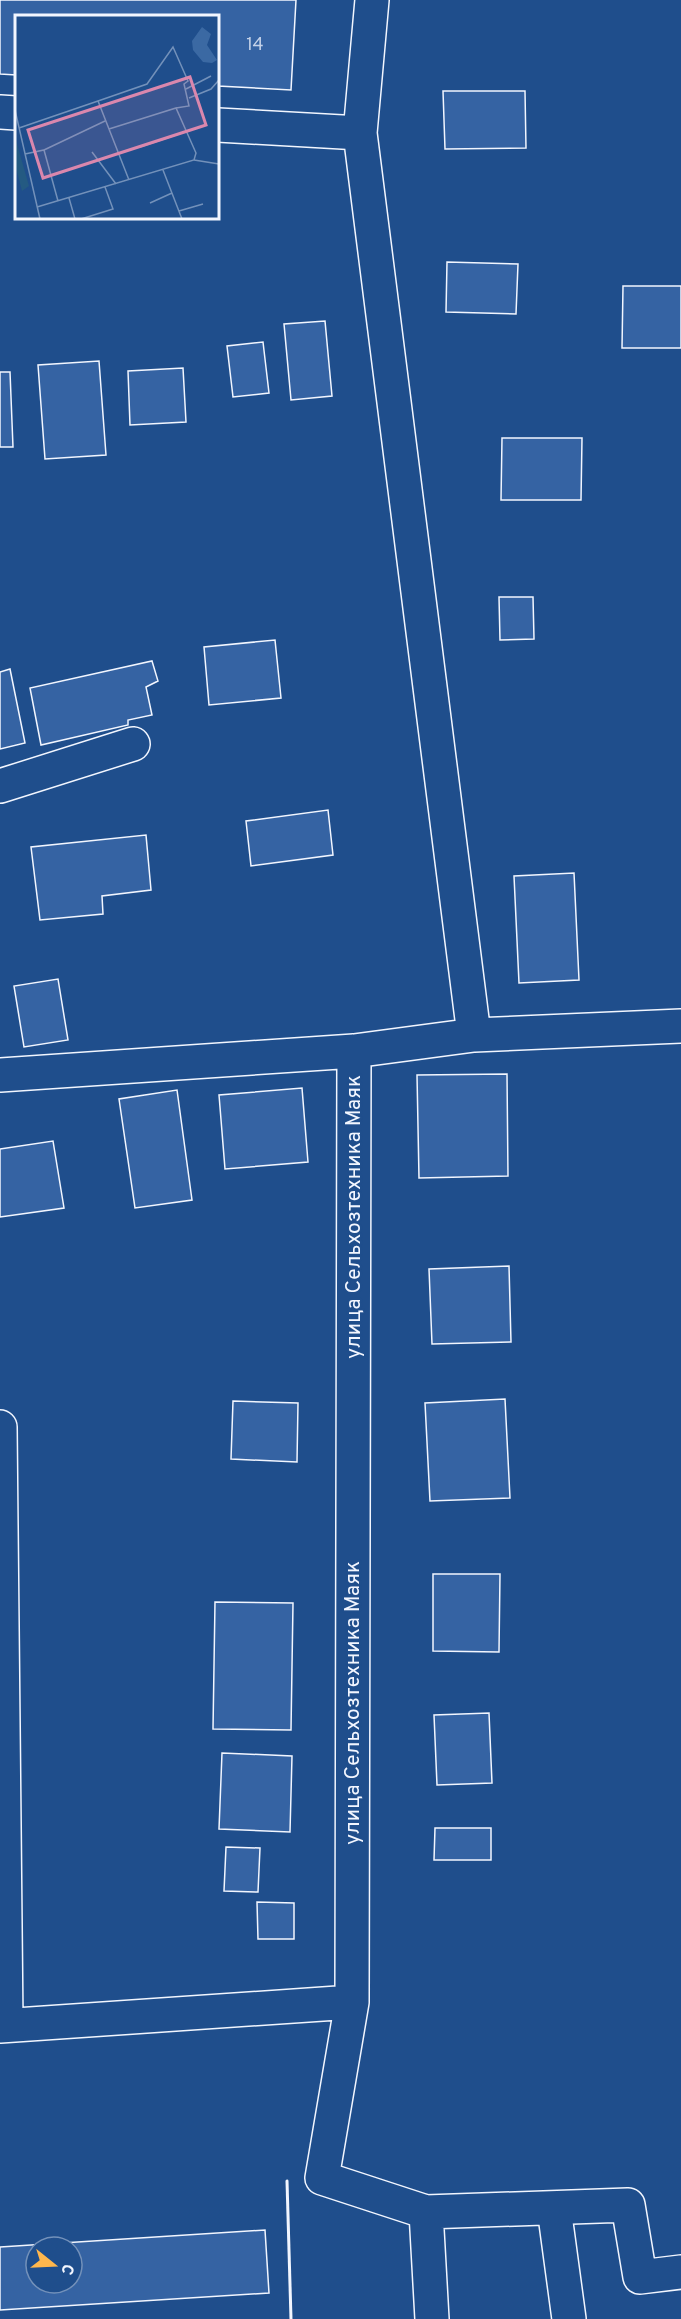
<svg xmlns="http://www.w3.org/2000/svg" width="681" height="2319" font-family="Overpass,sans-serif">
<rect width="100%" height="100%" fill="#1f4e8c"/>
<path fill="#3563a3" stroke="#f2f6ff" stroke-width="1.5" fill-rule="evenodd" d="M0 0H296L291 90 218 86V16H16V75L0 74Z
M443 91H525L526 148 445 149Z
M447 262 518 264 516 314 446 312Z
M623 286H681V348H622Z
M325 321 332 396 291 400 284 324Z
M263 342 269 393 233 397 227 346Z
M99 361 106 455 45 459 38 365Z
M183 368 186 422 130 425 128 371Z
M0 372H10L13 447H0Z
M502 438H582L581 500H501Z
M499 597H533L534 639 500 640Z
M275 640 281 698 209 705 204 647Z
M152 661 158 681 146 687 152 715 128 720V725L41 745 30 688Z
M10 669 25 743 0 749V672Z
M328 810 333 855 251 866 246 821Z
M146 835 151 890 102 896 103 914 40 920 31 847Z
M574 873 579 980 519 983 514 876Z
M58 979 68 1040 24 1047 14 986Z
M507 1074 508 1176 419 1178 417 1075Z
M302 1088 308 1162 225 1169 219 1095Z
M177 1090 192 1200 135 1208 119 1099Z
M53 1141 64 1208 0 1217V1149Z
M509 1266 511 1342 432 1344 429 1269Z
M505 1399 510 1498 430 1501 425 1403Z
M233 1401 298 1403 297 1462 231 1459Z
M433 1574H500L499 1652 433 1651Z
M215 1602 293 1603 291 1730 213 1729Z
M489 1713 492 1783 437 1785 434 1715Z
M222 1753 292 1756 290 1832 219 1829Z
M435 1828H491V1860H434Z
M226 1847 260 1848 258 1892 224 1891Z
M257 1902 294 1903V1939H258Z
M265 2230 269 2293 0 2310V2247ZM36 2247H72V2283H36Z"/>
<g fill="none" stroke-linecap="round" stroke-linejoin="round">
<g stroke="#f2f6ff" stroke-width="36">
<path id="minor" d="M0 112 16 113
M218 125 360 133 372 0
M360 133 474 1035
M0 786 133 744
M0 1075 354 1051 474 1035 681 1026
M0 1427 6 2025
M352 2002 322 2178 426 2212 628 2205 640 2277 681 2272
M0 2026 352 2002 354 1051
M554 2208 569 2319
M426 2212 432 2319"/>
</g>
<use href="#minor" stroke="#1f4e8c" stroke-width="33"/>
<path stroke="#f2f6ff" stroke-width="3" d="M287 2181 291 2319"/>
</g>
<g text-anchor="middle" dominant-baseline="central" stroke-width="4.5" stroke-linejoin="round" paint-order="stroke">
<g font-size="18" fill="#c3d1e8">
<text x="255" y="45">14</text>
</g>
<g font-size="21" fill="#f2f6ff" stroke="#1f4e8c">
<text transform="translate(354 1217) rotate(-90)">улица Сельхозтехника Маяк</text>
<text transform="translate(353 1703) rotate(-90)">улица Сельхозтехника Маяк</text>
</g>
</g>
<g transform="translate(15 15)">
<rect width="204" height="204" fill="#1f4e8c"/>
<path d="M0 122 14 171 7 176 0 149Z" fill="#245a82"/>
<path d="M187 12 196 19 192 30 202 45 197 48 188 47 178 35 177 26Z" fill="#3b69a3"/>
<path fill="none" stroke="#7391ba" stroke-width="1.5" d="M171 74 196 61M174 83 196 74 204 65M83 86 132 69 158 32 173 66 169 69 174 91 161 93M0 95 25 204M4 113 83 86 114 165M125 132 170 117M29 135 90 106M77 137 101 169M10 139 29 135 43 186M179 145 204 149M148 155 167 204M54 183 60 204M135 188 157 178M22 192 179 145 181 138 161 93 94 114M164 196 188 189M66 204 98 194 90 172"/>
<path fill="#da87ad" fill-opacity="0.15" stroke="#da87ad" stroke-width="3" d="M175 62 191 110 28 163 13 115Z"/>
<rect width="204" height="204" fill="none" stroke="#f2f6ff" stroke-width="3"/>
</g>
<g transform="translate(54 2265) rotate(108)"><circle r="28" fill="#1f4e8c" stroke="#7391ba" stroke-width="1.5"/>
<path d="M0-4.5L10 22L0 15L-10 22Z" fill="#ffb74d"/>
<text y="-9" font-size="16" font-weight="bold" text-anchor="middle" fill="#f2f6ff">С</text>
</g>
</svg>
